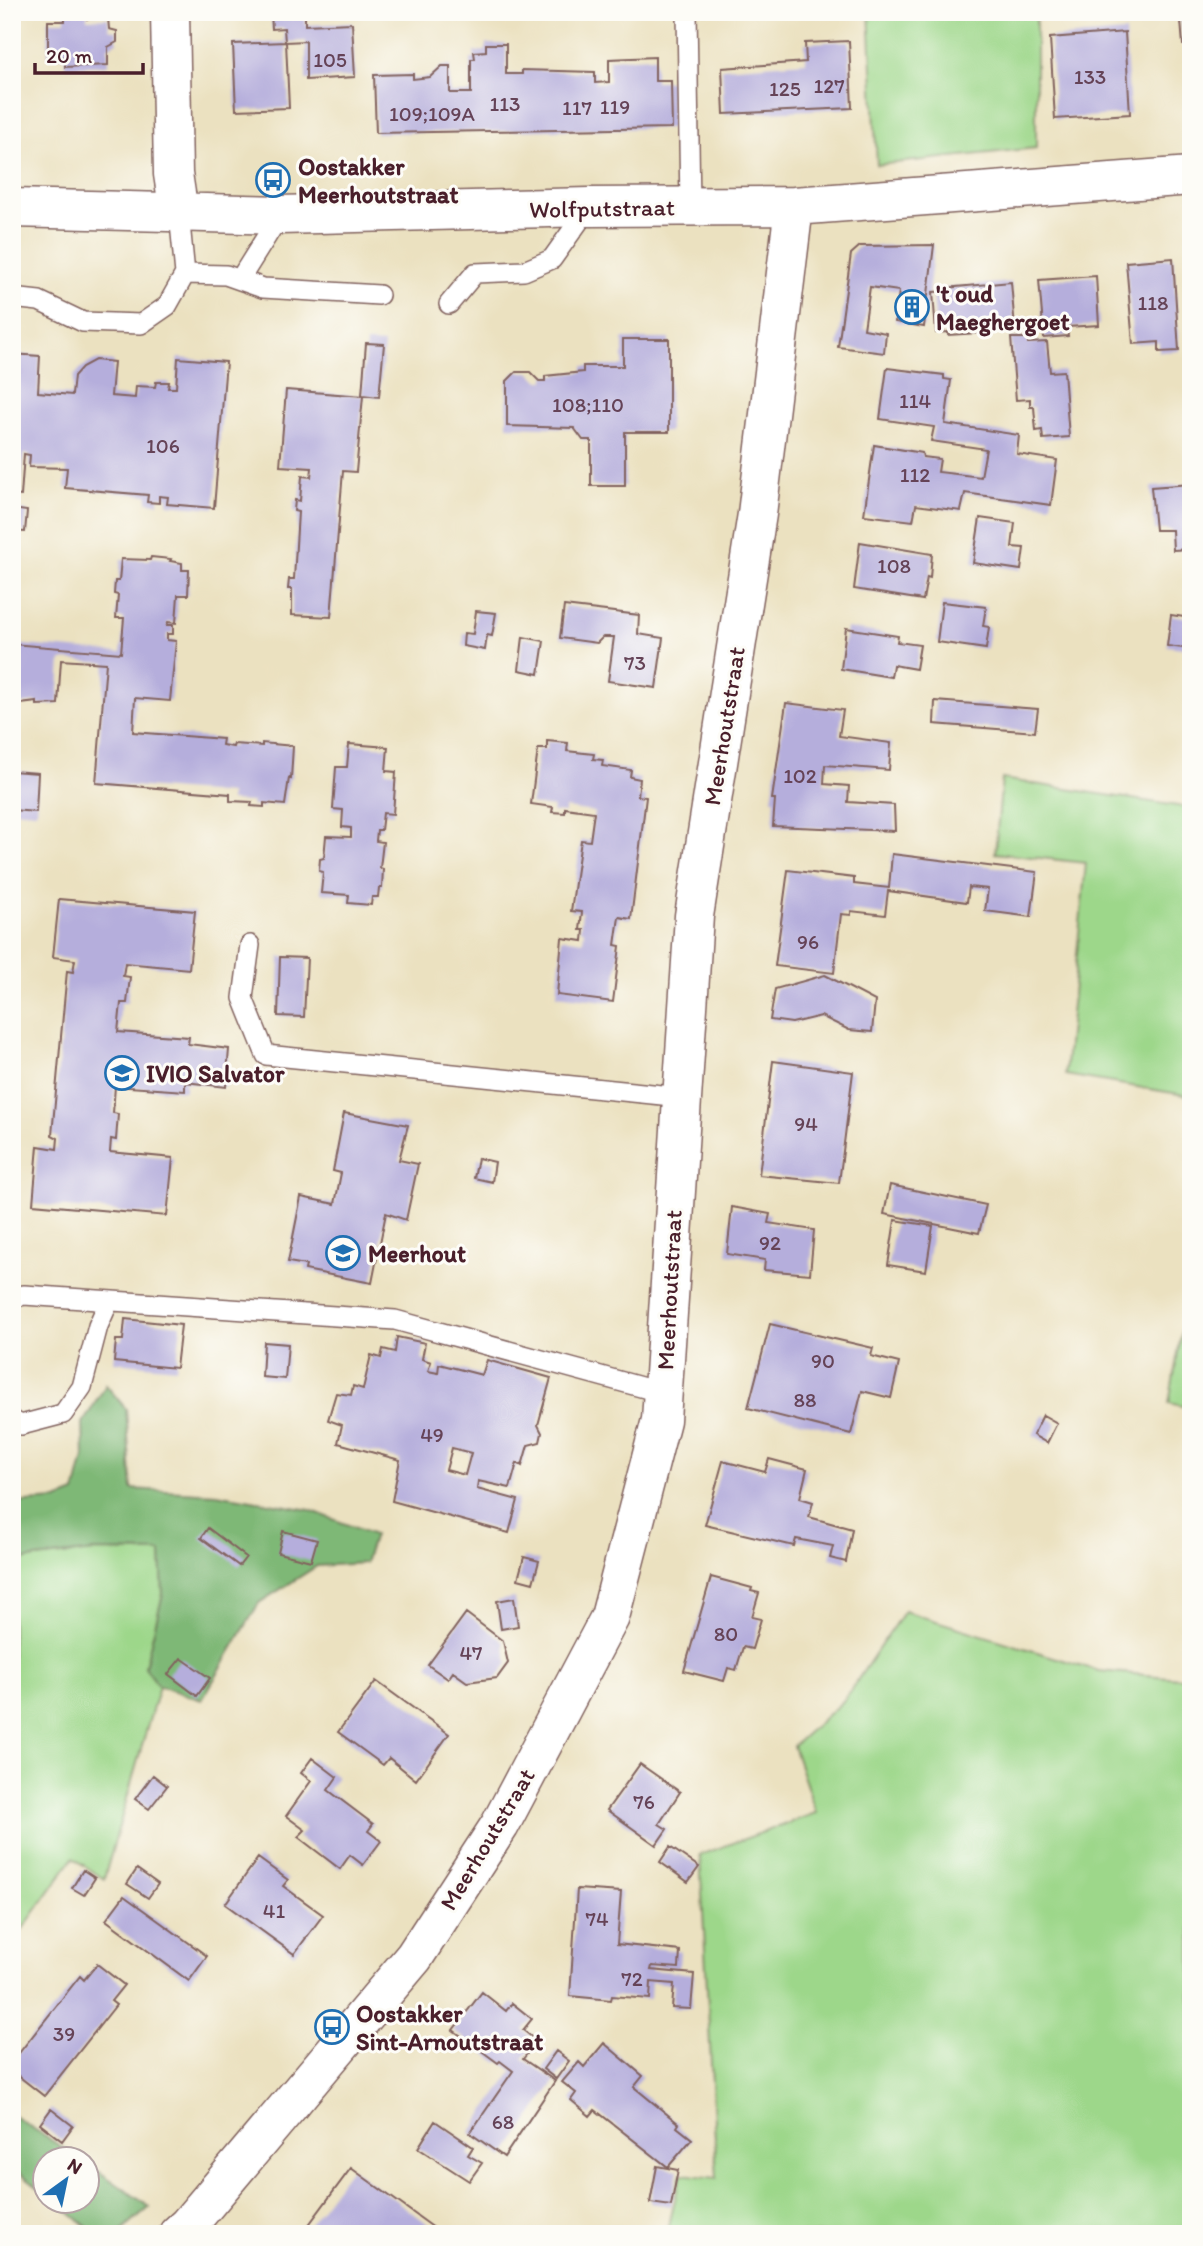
<svg xmlns="http://www.w3.org/2000/svg" width="1203" height="2246" font-family="Itim,sans-serif">
<rect width="100%" height="100%" fill="#fdfcf7"/>
<filter id="ink" filterUnits="userSpaceOnUse"><feTurbulence type="fractalNoise" baseFrequency=".0143" numOctaves="2"/><feDisplacementMap in="SourceGraphic" scale="14" xChannelSelector="R" yChannelSelector="G"/><feConvolveMatrix kernelMatrix="1 2 1 2 8 2 1 2 1" color-interpolation-filters="sRGB"/></filter>
<filter id="wash" filterUnits="userSpaceOnUse"><feTurbulence type="fractalNoise" baseFrequency=".00686" numOctaves="4" result="noise"/><feDisplacementMap in="SourceGraphic" scale="28" xChannelSelector="R" yChannelSelector="G"/><feGaussianBlur stdDeviation="1.57" result="paint"/><feColorMatrix in="noise" values="0 0 0 0 0 0 0 0 0 0 0 0 0 0 0 0 0 1.4 0 .05"/><feComposite in="paint" operator="in"/></filter>
<g filter="url(#wash)">
<rect width="100%" height="100%" fill="#ebe1c0"/>
<path fill="#9dd78a" stroke="#747b5a" stroke-width="2" d="M869 12H1036V148L877 165Z
M1002 779 1191 808V1096L1065 1075 1086 863 995 853Z
M1191 1280V1408L1169 1403Z
M93 1551 161 1552 163 1594 145 1667 159 1686 104 1879 73 1858 12 1944V1561Z
M904 1611 1099 1671 1191 1679V2234H667L681 2174 717 2178 700 1855 816 1813 793 1746 844 1700Z"/>
<path fill="#7eb876" stroke="#646c50" stroke-width="2" d="M106 1385 126 1409 132 1489 217 1494 310 1510 374 1535 365 1563 317 1566 259 1603 202 1700 159 1686 145 1667 163 1594 161 1552 93 1551 12 1561V1503L57 1500 75 1493 84 1457 83 1423Z
M12 2115 79 2158H46L45 2193 12 2167Z
M88 2164 150 2207 119 2234H96L55 2201 88 2200Z"/>
<g id="blocks">
<path fill="#b5aedc" fill-rule="evenodd" d="M65 12H99V14L87 15V19L108 18 109 29 117 31V42L108 47V65L65 67V57H48V21H65Z
M271 12H305V25L352 23 355 77 306 80V41L285 42 284 28 272 29Z
M1176 12H1191V45H1183L1181 21H1176Z
M1125 32 1130 114 1055 119 1050 38Z
M849 41 852 108 724 114 722 68 806 62 805 43Z
M286 42 289 108 236 110 233 44Z
M486 44H506V74H522V70L595 72V83L609 82V59L655 57V81H671L672 128 376 133 374 75 413 74V79L430 77 442 66H450V93H471V59H475L474 52 486 51Z
M934 245 924 327 895 322 899 291 870 287 864 329 886 333 884 353 838 347 851 254 860 246Z
M1173 258 1179 351 1159 352V342L1133 344 1126 262Z
M1096 276 1099 325 1067 327 1068 336 1044 338 1039 280Z
M1011 282 1015 328 979 330V333L948 335V332L936 333 933 292 946 291 945 288Z
M1011 338H1028V343L1047 342 1050 372 1064 371 1069 437 1043 439 1042 430 1036 431 1034 407H1030V399L1016 400Z
M623 339H669V432H625V486H591V440H583L574 428 507 426V381L516 372H530L539 381H545V376L583 372V366H623Z
M366 343 384 344 379 397 362 395Z
M12 354 40 356 38 392 72 395 74 376 82 367 95 360 114 362 111 396 135 398 136 386 155 387 156 382H169L168 388H176L178 358 226 362 214 508 167 504 168 497 159 496V503L147 502 148 495 65 488 67 468 29 467 30 455 24 454 21 496 12 495Z
M887 368 944 375V379L951 380 945 424 1019 435 1017 454 1057 460 1051 505 965 493 961 511 916 505 913 521 864 515 874 445 922 453 923 457 940 459 938 472 981 477 986 449 931 441 934 427 880 419Z
M286 390 363 396 356 472 343 471 331 617 292 615V589H288L289 579H294L298 512 294 511 295 500 300 501 302 476 311 477 312 468 280 466Z
M1191 484V549L1173 550 1172 530H1155L1151 487Z
M12 509 27 511 25 532 12 531Z
M980 518 1015 523 1012 547 1024 548 1021 570 973 563Z
M860 542 932 554 930 578 927 577 923 600 854 589Z
M151 557 171 559 170 561 182 563V570H189L188 595H178L176 623 168 622 167 625H173V634H167V640L176 641 170 701 135 698 133 732 223 739 222 745 233 747 234 744 262 746V743L293 746 291 779 289 778 285 805 264 803V807L251 806 252 802 230 801V794L96 783 106 663 61 660 58 704 37 705V702L12 705V644L121 653 124 618H116L118 595 114 594 115 581H119L121 559 150 560Z
M942 602 986 607 983 626 989 627 986 649 937 642Z
M564 606 639 615 638 634 663 638 656 688 608 681 614 637H603L597 643 560 638Z
M476 611 496 613 492 636 487 635 485 650 463 646 464 633 473 634Z
M1171 615 1191 618V649L1167 646Z
M846 628 898 636 897 642 920 645 916 669 893 665 891 677 841 669Z
M523 637 544 641 539 674 519 670Z
M935 701 1038 709 1035 732 934 724Z
M786 703 843 710 839 736 891 743 889 770 825 765 824 784 849 786 848 802 894 805 895 831 773 826 775 799H772Z
M547 741 568 743 567 751 594 754 593 759 603 760 602 766 631 770 630 777 640 779 638 796 646 797 631 919 619 917 615 945 620 946 613 1002 557 995 562 938 583 941 584 930H580L582 912 571 911 581 840 590 841 594 812 565 808V813L552 812 553 807 531 804 538 749H547Z
M349 744 388 747 386 771 396 772 393 814 383 813 381 830H377L376 841 383 842 380 868 383 869 382 888H379L378 897H372L371 905 348 903 349 895 321 893 323 872 319 871 320 859 324 858 326 836 351 837V828L342 827 343 810 333 809 336 767H347Z
M12 771 38 773 36 812 12 810Z
M892 854 1037 872 1031 917 985 911 988 889 969 887 967 902 888 891 885 915 851 911V915L841 914 834 973 775 966 788 870 854 878V884L889 888Z
M59 899 195 911 189 969 125 963 123 976 130 977 127 1003H121L118 1032 189 1037 188 1044 229 1049 226 1087 185 1082V1091L115 1086 113 1113 118 1114 116 1140 111 1139 110 1152 173 1158 167 1216 33 1204 38 1146 57 1149 58 1138 52 1135 67 971 73 972 75 960 53 957Z
M280 957 307 958 304 1017 278 1016Z
M825 975 875 1001 872 1032 849 1030 821 1016 792 1023 770 1020 775 989Z
M773 1061 853 1072 839 1183 759 1175Z
M344 1113 408 1125 399 1160 418 1164 406 1220 386 1213 372 1283 305 1270 306 1265 288 1262 301 1197 335 1204 341 1173 333 1171Z
M478 1158 495 1162 492 1182 474 1178Z
M890 1185 986 1205 979 1233 884 1214Z
M732 1207 770 1214 768 1223 814 1230 810 1274 764 1270 765 1260 727 1254Z
M895 1220 933 1226 926 1271 888 1265Z
M125 1319 181 1325 176 1368 114 1362 116 1340H123Z
M770 1324 873 1348 871 1356 899 1363 891 1398 862 1391 851 1434 748 1408Z
M397 1337 425 1343 422 1359 431 1362 428 1371 438 1373 439 1364 482 1375 487 1360 551 1378 538 1425 542 1433 540 1442 528 1445 522 1466 517 1463 510 1488 478 1481 477 1489 518 1500 509 1533 392 1501 400 1460 338 1443 342 1425 328 1420 336 1393 351 1395 353 1386 363 1389 371 1355 381 1358 383 1349 395 1352ZM452 1448 471 1453 465 1475 446 1470Z
M264 1342 288 1344 285 1379 262 1377Z
M1043 1415 1057 1423 1047 1443 1033 1435Z
M769 1459 807 1469 800 1498 813 1502 809 1517 852 1529 846 1562 830 1558 833 1546 796 1539 794 1546 705 1525 723 1461 765 1472Z
M208 1528 246 1557 239 1566 201 1538Z
M283 1531 317 1540 311 1561 278 1553Z
M524 1557 539 1561 533 1583 518 1579Z
M711 1577 752 1588 751 1591 759 1593 752 1617 761 1619 752 1649 743 1647 736 1670 728 1668 724 1681 684 1671Z
M514 1598 518 1626 501 1629 497 1601Z
M466 1613 503 1641 508 1663 497 1678 467 1682 453 1672 448 1679 428 1665Z
M181 1658 210 1678 197 1696 168 1674Z
M376 1681 449 1734 416 1780 389 1758 383 1765 338 1732Z
M312 1758 337 1777 328 1790 373 1824 368 1831 381 1841 363 1865 350 1855 340 1869 298 1837 305 1830 286 1816 311 1781 301 1773Z
M640 1764 680 1792 659 1824 667 1829 656 1845 607 1810Z
M153 1775 167 1786 149 1809 135 1799Z
M670 1847 699 1867 688 1882 660 1862Z
M258 1858 288 1880 283 1886 323 1915 294 1954 225 1904Z
M137 1869 158 1884 148 1898 127 1884Z
M83 1870 95 1878 84 1895 72 1888Z
M577 1889 621 1892 617 1944 680 1951 679 1968 652 1966 651 1970 694 1974 691 2009 672 2008 674 1984 651 1982 650 1999 612 1996 611 2000 570 1996Z
M124 1896 207 1956 189 1981 106 1920Z
M97 1964 124 1985 111 2001 116 2005 44 2096 12 2071V2062L80 1976 84 1980Z
M482 1992 506 2011 512 2003 532 2019 523 2030 537 2041 523 2059 555 2081 504 2157 470 2133 513 2071 500 2061 498 2063 453 2030Z
M604 2043 643 2076 634 2087 679 2124 677 2127 692 2139 668 2167 595 2110 590 2116 571 2100 576 2093 562 2082 579 2062 584 2067Z
M556 2051 569 2061 556 2079 543 2069Z
M51 2109 73 2126 62 2141 40 2124Z
M435 2121 473 2147 468 2155 482 2163 469 2181 418 2148Z
M657 2166 678 2170 671 2206 650 2203Z
M351 2168 438 2231 436 2234H302Z"/>
</g>
</g>
<g filter="url(#ink)">
<use href="#blocks" fill-opacity="0" stroke="#82635f" stroke-width="2"/>
<g fill="none" stroke-linecap="round" stroke-linejoin="round">
<g stroke="#82635f" stroke-width="22">
<path id="service" d="M687 12 690 207
M185 274 226 275 263 288 379 295
M240 279 280 215
M12 298 39 301 83 322 141 324 167 306 185 274 179 213
M449 304 475 273 524 271 552 259 589 207
M250 945 243 998 266 1055 682 1097
M12 1298 24 1295 395 1320 663 1393
M12 1420 21 1425 63 1414 82 1387 98 1326 109 1301"/>
</g>
<g stroke="#82635f" stroke-width="41">
<path id="minor" d="M170 12 173 174 179 213
M12 208 280 215 589 207 794 206 1191 176
M178 2234 188 2225 414 1957 500 1825 610 1617 661 1420 694 916 757 514 794 206"/>
</g>
<use href="#service" stroke="#fff" stroke-width="19"/>
<use href="#minor" stroke="#fff" stroke-width="38"/>
</g>
</g>
<defs>
<g id="bus-ring" transform="scale(1.75)"><circle r="9.5" fill="#fdfcf7" stroke="#1f6fb2" stroke-width="1.5"/><path d="M-5-6H5V4H4V6H2V4H-2V6H-4V4H-5ZM-3.5-4V0h7V-4ZM-3.5 1.2v1.5H-2V1.2ZM2 1.2v1.5H3.5V1.2Z" fill="#1f6fb2"/></g>
<g id="building-ring" transform="scale(1.75)"><circle r="9.5" fill="#fdfcf7" stroke="#1f6fb2" stroke-width="1.5"/><path d="M-4-6H4V6H1V3H-1V6H-4ZM-2.5-4.3h1.7v1.8h-1.7ZM.8-4.3h1.7v1.8H.8ZM-2.5-1h1.7V.8h-1.7ZM.8-1h1.7V.8H.8Z" fill="#1f6fb2"/></g>
<g id="school-ring" transform="scale(1.75)"><circle r="9.5" fill="#fdfcf7" stroke="#1f6fb2" stroke-width="1.5"/><path d="M0-5L7-2L0 1L-7-2ZM-4 1L0 2.5L4 1V4Q0 6-4 4Z" fill="#1f6fb2"/></g>
</defs>
<g fill-rule="evenodd">
<use href="#bus-ring" x="273" y="180"/>
<use href="#building-ring" x="912" y="307"/>
<use href="#school-ring" x="122" y="1073"/>
<use href="#school-ring" x="343" y="1253"/>
<use href="#bus-ring" x="332" y="2027"/>
</g>
<g text-anchor="middle" dominant-baseline="central" stroke-width="6" stroke-linejoin="round" paint-order="stroke">
<g font-size="21" fill="#654357">
<text x="330" y="59">105</text>
<text x="1090" y="76">133</text>
<text x="829" y="85">127</text>
<text x="785" y="88">125</text>
<text x="505" y="103">113</text>
<text x="615" y="106">119</text>
<text x="577" y="107">117</text>
<text x="432" y="113">109;109A</text>
<text x="1153" y="302">118</text>
<text x="915" y="400">114</text>
<text x="588" y="404">108;110</text>
<text x="163" y="445">106</text>
<text x="915" y="474">112</text>
<text x="894" y="565">108</text>
<text x="635" y="662">73</text>
<text x="800" y="775">102</text>
<text x="808" y="941">96</text>
<text x="806" y="1123">94</text>
<text x="770" y="1242">92</text>
<text x="823" y="1360">90</text>
<text x="805" y="1399">88</text>
<text x="432" y="1434">49</text>
<text x="726" y="1633">80</text>
<text x="471" y="1652">47</text>
<text x="644" y="1801">76</text>
<text x="274" y="1910">41</text>
<text x="597" y="1918">74</text>
<text x="632" y="1978">72</text>
<text x="64" y="2033">39</text>
<text x="503" y="2121">68</text>
</g>
<g font-size="24" font-weight="bold" fill="#4a1f2b" stroke="#fdfcf7" text-anchor="start">
<text x="298" y="166">Oostakker<tspan x="298" dy="28">Meerhoutstraat</tspan></text>
<text x="936" y="293">'t oud<tspan x="936" dy="28">Maeghergoet</tspan></text>
<text x="146" y="1073">IVIO Salvator</text>
<text x="368" y="1253">Meerhout</text>
<text x="356" y="2013">Oostakker<tspan x="356" dy="28">Sint-Arnoutstraat</tspan></text>
</g>
<g font-size="24" fill="#4a1f2b" stroke="#fdfcf7">
<text transform="translate(602 208) rotate(-1)">Wolfputstraat</text>
<text transform="translate(724 726) rotate(-81)">Meerhoutstraat</text>
<text transform="translate(669 1290) rotate(-87)">Meerhoutstraat</text>
<text transform="translate(487 1839) rotate(-59)">Meerhoutstraat</text>
</g>
</g>
<rect width="1203" height="2246" fill="none" stroke="#fdfcf7" stroke-width="42"/>
<g transform="translate(66 2180) rotate(33)"><circle r="33" fill="#fdfcf7" stroke="#b5a4a5" stroke-width="2"/>
<path d="M0-5L12 26L0 18L-12 26Z" fill="#1f6fb2"/>
<text y="-10" font-size="19" font-weight="bold" text-anchor="middle" fill="#4a1f2b">N</text>
</g>
<path d="M35 63v10h108v-10" fill="none" stroke="#4a1f2b" stroke-width="3.5"/>
<text x="46" y="63" font-size="21" fill="#4a1f2b" stroke="#fdfcf7" stroke-width="5" paint-order="stroke">20 m</text>
</svg>
